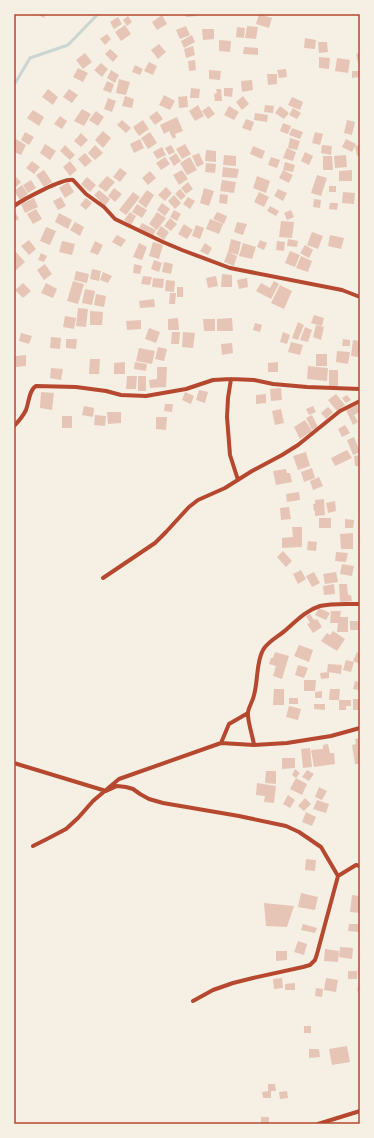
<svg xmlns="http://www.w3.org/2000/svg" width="374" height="1138" font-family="Karla,sans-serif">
<rect width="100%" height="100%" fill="#f6efe4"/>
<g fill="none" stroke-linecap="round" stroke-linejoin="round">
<path stroke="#c9d6d2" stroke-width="3" d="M14 85 30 58 68 45 98 14"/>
</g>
<path fill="#e6c5b7" d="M37 14H46L44 18Z
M186 14H196L197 16 186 17Z
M259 14 272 18 269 28 256 24Z
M162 15 167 24 157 30 152 22Z
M128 16 132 22 127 26 123 20Z
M118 17 122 24 114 29 110 22Z
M125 25 131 34 121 41 115 32Z
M186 26 190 35 180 39 176 30Z
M247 26 258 27 256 39 245 38Z
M237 27 245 28 244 38 236 37Z
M202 29H214V39L203 40Z
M107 34 111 39 105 45 100 39Z
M192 35 195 42 184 48 181 41Z
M305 38 316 40 315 49 304 48Z
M219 40 231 41 230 52 219 51Z
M318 42H327L328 52 319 53Z
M159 44 166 52 158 59 151 50Z
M193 46 195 55 186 58 184 49Z
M244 47 258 48V55L243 54Z
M110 49 118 56 113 62 105 54Z
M85 53 92 62 83 69 76 60Z
M360 53V62L358 63 356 54Z
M319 57 330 58 329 69 319 68Z
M337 58 350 60 348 73 335 71Z
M195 60 196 70 189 71 188 61Z
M149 62 157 66 153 75 144 71Z
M101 63 108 69 102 77 94 70Z
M135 65 143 69 140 75 132 72Z
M78 68 88 73 83 82 73 77Z
M286 69 287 77 279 78 277 70Z
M111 70 119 75 115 83 107 78Z
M209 70 221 71 220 80 209 79Z
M352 71H360V77L352 78Z
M267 74H277V84L268 85Z
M119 79 130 82 126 95 116 93Z
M252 80 253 90 242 92 241 81Z
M107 81 114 84 111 93 103 90Z
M191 88 200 89 199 98H190Z
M224 88H233L232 97 224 96Z
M48 89 58 97 53 105 42 97Z
M69 89 78 95 72 103 63 97Z
M216 89H221L222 101H215L214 94 217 93Z
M164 95 175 101 170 110 159 105Z
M125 96 134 99 132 108 122 106Z
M187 96 188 107 179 108 178 97Z
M243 96 249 104 242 110 236 102Z
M292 97 303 102 300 110 288 105Z
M108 98 116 101 112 112 104 109Z
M198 105 204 116 195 121 189 111Z
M265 105 274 106 273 113 264 112Z
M209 106 215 114 208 119 202 111Z
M229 106 239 112 234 120 224 115Z
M280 106 289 113 284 119 275 113Z
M293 108 301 113 297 119 289 115Z
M82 109 91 114 84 126 74 121Z
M33 110 44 117 39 126 27 118Z
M96 111 104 117 98 126 89 120Z
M157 111 163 119 155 125 149 117Z
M255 113 268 115 267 122 254 120Z
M60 116 67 121 62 129 54 124Z
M177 117 183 131 175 134 176 137 173 139 169 131 164 134 160 125Z
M246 119 254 122 251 131 242 128Z
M122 120 131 128 126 133 117 125Z
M143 120 149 129 139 136 133 127Z
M347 120 355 122 352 135 344 133Z
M283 123 291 126 288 134 280 131Z
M292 128 303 132 300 139 289 135Z
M103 131 111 138 103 148 95 140Z
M25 132 34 137 29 145 21 140Z
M150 132 157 143 148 149 141 138Z
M315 132 323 134 320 145 312 143Z
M81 133 88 140 81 147 74 141Z
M14 138 26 145 21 155 14 152Z
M290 138 300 141 297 150 288 148Z
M140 139 144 148 134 153 130 144Z
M346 139 356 144 352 152 342 147Z
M45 144 56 151 50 160 40 153Z
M185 144 191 154 182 159 176 149Z
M65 145 75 155 70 160 60 151Z
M95 145 103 153 95 160 88 153Z
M171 145 175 152 169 155 165 148Z
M322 145 332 146 331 155 321 153Z
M360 145V155L357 156 355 146Z
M253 146 265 151 262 159 250 154Z
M162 147 166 155 157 159 153 152Z
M287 148 296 152 293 161 283 158Z
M206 150 216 151V162L205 161Z
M305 152 313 156 309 165 301 161Z
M85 153 92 161 85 167 78 159Z
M176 153 181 161 174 166 169 158Z
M199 153 204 164 197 167 192 156Z
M224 155 236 156V166L223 165Z
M346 155 347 167 335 168 334 156Z
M323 156H332L333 170H323Z
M165 157 170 164 161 170 156 163Z
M190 157 197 170 187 175 180 163Z
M271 157 280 160 277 168 268 165Z
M32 161 40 167 34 174 26 168Z
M70 161 77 170 70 176 63 167Z
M285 162 295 165 293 172 283 170Z
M206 163 216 164 215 173 205 172Z
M223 167 239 169 237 178 222 177Z
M120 168 127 173 120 182 113 177Z
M44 170 52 182 44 187 36 175Z
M182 170 188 179 179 185 173 175Z
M283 170 293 175 289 183 279 178Z
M352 170V181H339V171Z
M150 171 156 178 148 185 142 178Z
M317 175 327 178 321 196 311 193Z
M107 176 115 182 106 192 98 186Z
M257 176 270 181 266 193 253 188Z
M16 177 21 182 14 189V179Z
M87 177 96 185 90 192 81 184Z
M31 180 36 188 28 193 23 185Z
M222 180 236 182 234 193 220 191Z
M68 182 74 192 65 198 59 188Z
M188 182 193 189 186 194 181 188Z
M22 185 28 194 20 200 14 191Z
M329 186H336V192H329Z
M166 187 172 193 165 201 158 195Z
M114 188 122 194 115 202 108 196Z
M204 188 214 191 209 206 200 203Z
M180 189 186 196 181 200 175 194Z
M278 189 287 193 283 201 274 196Z
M99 190 110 199 105 206 99 202 100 201 94 195Z
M147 190 154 195 146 208 138 202Z
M133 192 140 197 133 206 130 203 133 206 126 215 119 210Z
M259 192 269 197 264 207 254 202Z
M343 192 355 193 354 204 342 203Z
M220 194 228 195 227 204 219 203Z
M174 195 181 203 175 209 168 201Z
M61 197 66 206 58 210 53 201Z
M188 197 195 201 190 209 183 204Z
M34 198 38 207 25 213 21 204Z
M86 198 92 203 86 210 80 205Z
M314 199 321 200 320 208 313 207Z
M162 203 170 209 165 216 157 210Z
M330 203H338L337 210 329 209Z
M137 204 147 210 142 218 132 212Z
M270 206 279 211 276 216 267 211Z
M36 209 42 219 33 224 27 214Z
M14 210 19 219 14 222Z
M174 210 181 214 177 221 170 217Z
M291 210 294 217 287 220 284 213Z
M130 212 136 216 131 225 124 220Z
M157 212 166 218 157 230 149 224Z
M217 212 227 216 224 224 213 219Z
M59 213 72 220 68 229 55 222Z
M170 218 177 224 171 231 164 226Z
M210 219 223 224 219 234 206 229Z
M281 221 294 222 292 238 279 237Z
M75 222 84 227 80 236 70 230Z
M237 222 247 224 243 235 234 232Z
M142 223 156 230 153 236 139 228Z
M184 224 193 230 187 239 178 234Z
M196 225 204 228 200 239 192 236Z
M161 226 169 232 164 240 156 234Z
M46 227 56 231 50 245 40 241Z
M312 232 323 236 318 249 307 245Z
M117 235 126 240 121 247 112 242Z
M330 235 344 238 341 249 328 246Z
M231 239 241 242 238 255 228 252Z
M288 239 298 241 297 247 287 246Z
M29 240 36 249 29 255 21 246Z
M260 240 267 243 264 250 257 247Z
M62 241 75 244 72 255 59 252Z
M95 241 103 245 98 255 90 252Z
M277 241 285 242 284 251 276 250Z
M153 242 163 245 159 259 149 256Z
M139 243 147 247 142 260 133 257Z
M205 243 212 248 208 255 200 251Z
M243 243 256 247 252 259 239 256Z
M305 245 313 250 309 258 300 253Z
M290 251 300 255 295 267 285 263Z
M16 252 25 262 14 272V254Z
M228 252 237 256 234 266 224 262Z
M41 253 47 256 44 262 38 260Z
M301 256 312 261 308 272 296 268Z
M154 260 162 263 159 272 151 269Z
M164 262 173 264 171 274 162 272Z
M45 264 52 274 44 280 37 270Z
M134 264 142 266 140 274 133 273Z
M92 269 101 271 99 281 90 279Z
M76 271 89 274 87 283 74 280Z
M103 272 112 276 108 283 100 280Z
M222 274 232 275V287H221Z
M143 276 152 277 150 285 141 284Z
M216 276 218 286 208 288 206 278Z
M153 278 164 279 163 288 152 287Z
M247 278 248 287 239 289 237 280Z
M166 280 175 281 174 292 165 291Z
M73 281 84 284 78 304 67 301Z
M274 281 279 284 271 299 256 291 261 283 270 288Z
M23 283 31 291 23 298 15 290Z
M46 283 57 289 53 298 41 293Z
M280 285 292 291 284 309 271 303Z
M177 287H183V297H177Z
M85 289 95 291 92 305 82 303Z
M170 293H176L175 304H169Z
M96 294 106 296 104 307 94 305Z
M154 299 155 307 140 308 139 301Z
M78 308 88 309 86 327 76 326Z
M90 311 103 312 102 325H90Z
M314 315 324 318 322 326 311 323Z
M65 316 76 318 74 329 63 327Z
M178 318 179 330H168V319Z
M232 318 233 331H217V319Z
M203 319H215V331H204Z
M141 320V329L127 330 126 321Z
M298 322 304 325 298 340 292 338Z
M255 323 262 325 260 332 253 330Z
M316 325 324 327 321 340 313 337Z
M305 327 312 330 308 342 300 340Z
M149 328 160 332 156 343 145 339Z
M172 332H180L179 344H171Z
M183 332 195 333 193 348 182 347Z
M283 332 290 335 287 344 280 342Z
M21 333 32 336 29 344 19 341Z
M51 337 61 338 60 349 50 348Z
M66 339H77L76 349 66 348Z
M343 339 350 340V346H342Z
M353 340 360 341 358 357 351 356Z
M291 342 303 345 300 355 288 352Z
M232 343 233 353 222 355 221 344Z
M158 347 167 349 164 361 155 359Z
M139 348 155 351 152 364 136 361Z
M337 351 350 352 348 364 336 362Z
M316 354H327V366H316Z
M26 355V366L16 367 15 356Z
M90 359H100L99 374H89Z
M125 362V374H114V363Z
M135 362 147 364 146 371 134 369Z
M278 362V372H268V363Z
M308 366 328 368 327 381 307 379Z
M157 367H167L166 387 150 388 149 380 157 379Z
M51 368 63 369 61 380 50 378Z
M329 370H338V386H329Z
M127 376H137L136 389H126Z
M138 376H146V391H138Z
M281 388 282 400 271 401 270 389Z
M199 390 208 392 205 403 196 400Z
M41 392 54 393 52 410 40 408Z
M185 392 194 396 191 404 182 400Z
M266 394V403L256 404V395Z
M336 394 345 405 337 411 328 400Z
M347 395 351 400 346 403 342 398Z
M165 404H173L172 412 164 411Z
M359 404 360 412 354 415 358 422 353 425 346 410Z
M84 406 94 408 93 417 82 415Z
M313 406 316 412 309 415 306 409Z
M328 407 333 412 326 419 321 413Z
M281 409 284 423 275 425 272 411Z
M107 412H121V423L108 424Z
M95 415 106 416 105 426 94 425Z
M312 415 318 427 312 430 306 418Z
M62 416H72V428H62Z
M156 417H167L166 430 156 429Z
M305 420 312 431 300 439 294 427Z
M345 425 350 433 342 437 338 429Z
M354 437 360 452 353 455 347 440Z
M347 450 352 458 335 466 331 458Z
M306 452 310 466 298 470 293 456Z
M360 455V466H355L354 456Z
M312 468 315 478 304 482 301 472Z
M286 469 287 473H290L292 482 276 485 273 471Z
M319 477 323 486 313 490 310 481Z
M299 492 300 500 287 502 286 494Z
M324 499 325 515 315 516V511H314L313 504H315V500Z
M335 501 336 511 328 513 326 503Z
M289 507 291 519 281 520 280 508Z
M319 518H331V528H319Z
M345 519 354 520 353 528H345Z
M292 527H302V547L282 548V538L293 537Z
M353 533V549H341L340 534Z
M308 541 317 542 316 551 307 550Z
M283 551 292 561 286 567 277 557Z
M336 552 348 553 346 562 335 561Z
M342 564 354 566 352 576 340 574Z
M301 570 306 579 298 584 293 574Z
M314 572 320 583 312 587 306 576Z
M336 572 338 582 325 584 323 574Z
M334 584 335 594 324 595 323 586Z
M339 584H347L348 595H351L352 601 340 602Z
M319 608 330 613 326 620 315 615Z
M331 611H341L340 617H348V632H337L338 623H330Z
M310 614 314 620 317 619 322 627 313 633 307 624 310 623 306 616Z
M350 621H360V630H350Z
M333 631 345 639 337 651 321 641 327 633 330 635Z
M299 645 313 650 309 662 294 656Z
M275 652 289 656 282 679 273 676 276 666 269 664 271 658H273Z
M357 652 360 654V664L353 661Z
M346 660 354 662 351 672 343 670Z
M328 664 342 665 341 674 327 672Z
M298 665 308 668 304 678 295 675Z
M329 672V678L321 679 320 673Z
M304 680H316L315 691H304Z
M355 681 360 682V690L353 689Z
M274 689H284V705H273Z
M330 689H340L339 700H329Z
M322 691V698H315V692Z
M289 698H298V704H289Z
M353 699H360V710H353Z
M339 700H351V706H346V710H339Z
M314 704H325V710L314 709Z
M289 706 301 709 298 720 286 717Z
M360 738V764H355L352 745 356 744 355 739Z
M328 744 330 753H334L335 764 314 767 311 750 323 749V745Z
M310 748 312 767 303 768 301 749Z
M282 758H295V768L282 769Z
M295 769 300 773 296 778 292 775Z
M307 770 314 774 309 781 302 777Z
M266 771H276V784L265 783Z
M296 778 307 784 302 795 290 789Z
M257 783 276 786 274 803 264 802 265 796 256 795Z
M319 787 327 791 322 800 315 797Z
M288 795 295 800 290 808 283 804Z
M305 798 311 804 304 811 298 806Z
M317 800 329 804 326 813 313 809Z
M306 812 316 817 312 826 302 822Z
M306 859 316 860 315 871 305 870Z
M301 893 318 897 315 910 298 907Z
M352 895 360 896V913L350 912Z
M264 903 294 906 287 927 266 926Z
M303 924 317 928 315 933 301 930Z
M349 924H360V932L348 931Z
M298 941 307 944 304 955 294 952Z
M340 947 353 948 352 959 339 957Z
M325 949 339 951 338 962 324 961Z
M276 951H287V960L276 961Z
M348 971H357V979H348Z
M282 978 283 988 274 989 273 979Z
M326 978 338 980 336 992 324 990Z
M359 982H360V992L357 991Z
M295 983V990H285V984Z
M316 988 323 989 322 997 315 996Z
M304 1026H311V1033H304Z
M347 1046 350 1062 332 1065 329 1049Z
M309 1049H319L320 1057 309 1058Z
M268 1084H275L276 1091H271V1098H263L262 1092 268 1091Z
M287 1091 288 1098 280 1099 279 1092Z
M261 1117H269V1124H261Z"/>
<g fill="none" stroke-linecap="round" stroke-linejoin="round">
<path stroke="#b5482f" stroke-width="4" d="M14 206C24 199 63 178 73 180L86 194 104 207 115 219 163 242 182 250 230 268 342 290 360 297
M231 379 228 398 227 417 230 455 238 480
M14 426C19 421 23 416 26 410 29 402 29 390 36 386L76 387 106 391 121 395 146 396 186 389 213 380 231 379 254 380 273 384 307 387 360 389
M103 578 155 543 166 532 189 507 198 500 225 488 252 471 282 455 298 445 340 411 360 401
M221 743 229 724 248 713
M254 745C253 737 247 720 248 712 249 706 253 701 254 695 258 682 256 662 263 650 268 641 280 636 288 628 298 619 307 610 320 606 332 603 347 604 360 604
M14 763 106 791 117 786 126 787 133 789 140 794 149 799 163 803 239 816 286 826 299 832 321 847 338 876
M33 846 47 839 66 829 78 818 93 801 119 779 221 743 254 745 287 743 331 736 360 728
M193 1001 213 990 233 983 253 978 303 967 310 965 315 960 317 954 338 876 356 865 360 866
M318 1124 360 1111"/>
</g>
<rect width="374" height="1138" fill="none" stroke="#f6efe4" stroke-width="30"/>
<rect x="15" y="15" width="344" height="1108" fill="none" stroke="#b5482f" stroke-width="1.5"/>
</svg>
